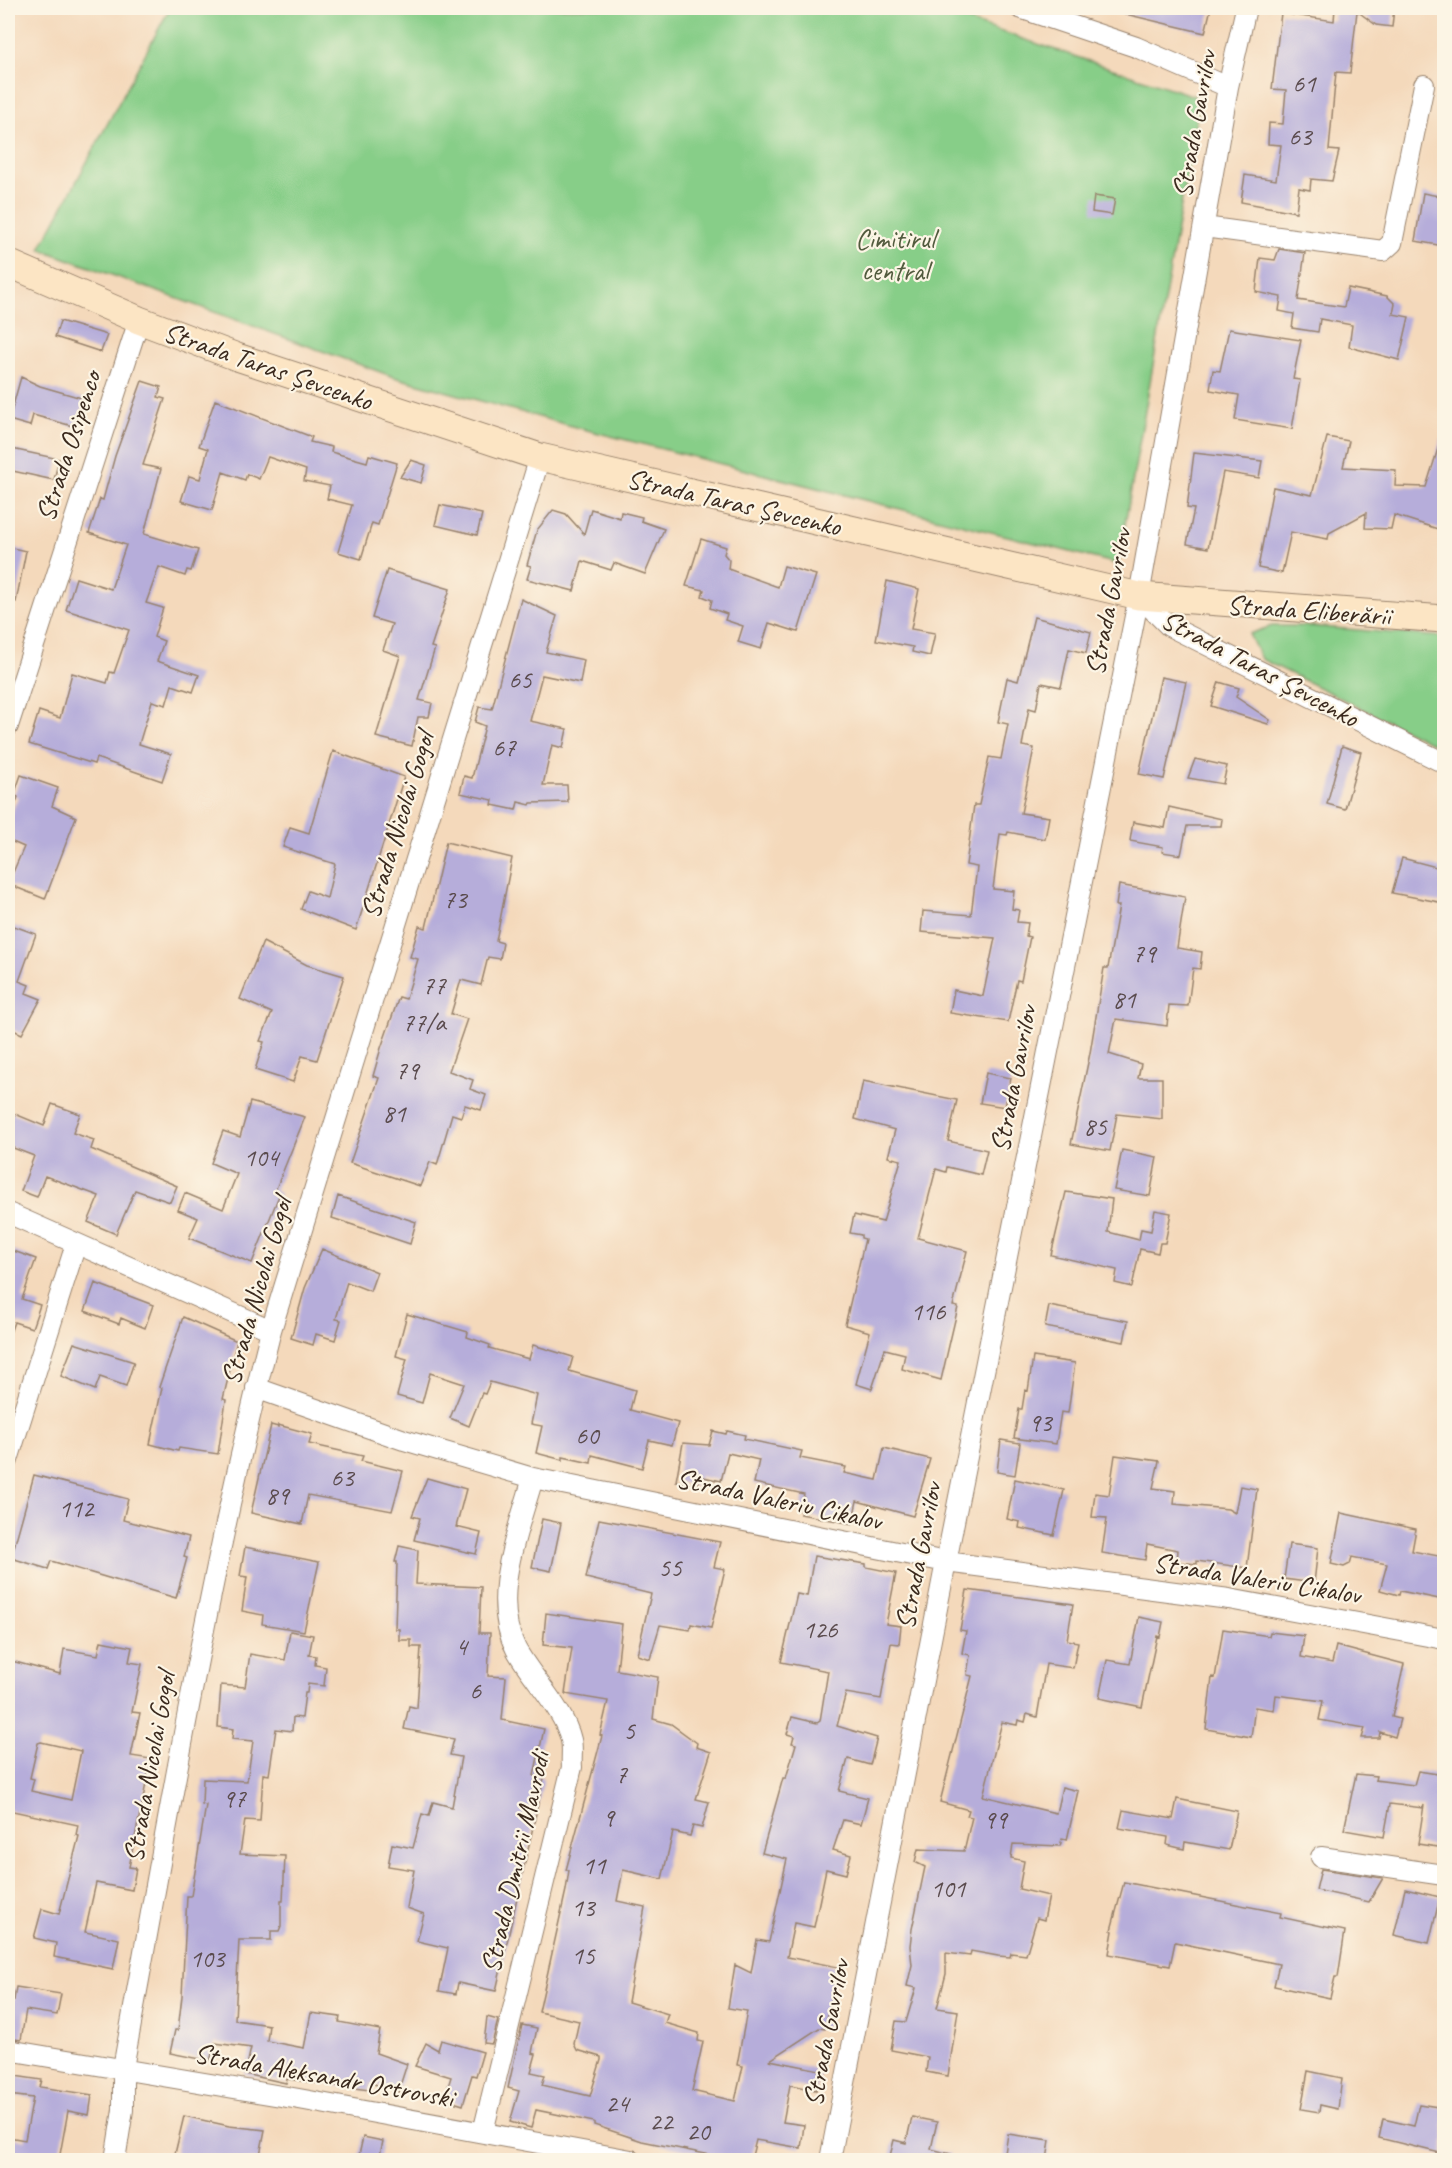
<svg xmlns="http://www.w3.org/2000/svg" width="1452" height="2168" font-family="Caveat,sans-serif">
<rect width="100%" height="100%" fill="#fcf5e5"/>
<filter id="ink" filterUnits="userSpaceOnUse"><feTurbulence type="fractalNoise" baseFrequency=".0167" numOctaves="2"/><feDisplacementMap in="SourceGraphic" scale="12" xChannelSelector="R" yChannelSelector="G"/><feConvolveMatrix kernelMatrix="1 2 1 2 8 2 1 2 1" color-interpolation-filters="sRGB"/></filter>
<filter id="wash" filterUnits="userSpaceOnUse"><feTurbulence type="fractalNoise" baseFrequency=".008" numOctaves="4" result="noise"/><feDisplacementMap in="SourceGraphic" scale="24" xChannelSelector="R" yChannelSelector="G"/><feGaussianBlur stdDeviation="1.35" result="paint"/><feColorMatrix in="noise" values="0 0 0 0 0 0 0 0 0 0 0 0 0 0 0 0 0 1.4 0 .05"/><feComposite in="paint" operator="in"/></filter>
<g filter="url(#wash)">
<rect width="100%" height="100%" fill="#f4d9bb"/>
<path fill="#87ce88" stroke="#617c53" stroke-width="1.5" d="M170 8H930L1200 98 1118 564 575 427 394 377 40 249Z
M1272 626H1309L1444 637V749L1261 659 1249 634Z"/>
<g id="blocks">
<path fill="#b6adda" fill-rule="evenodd" d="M1125 8H1211L1205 33 1125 14Z
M1335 8H1394L1392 27 1376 25 1357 11 1350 73 1336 72 1329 150 1339 151 1332 181 1311 179 1310 190 1299 188 1296 212 1241 202 1245 175 1276 180 1281 145 1268 144 1269 123 1283 124 1286 90 1272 89 1281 13 1334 21Z
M1423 193 1444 197V246L1415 241Z
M1094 196 1115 199 1112 215 1092 212Z
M1279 249 1305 253 1298 300 1344 307 1348 288 1387 296 1395 304 1393 314 1409 317 1399 360 1349 347 1352 325 1320 319 1318 332 1292 328 1294 314 1279 311 1281 297 1256 292 1260 258 1275 260Z
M60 321 107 335 101 352 55 337Z
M1229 329 1301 340 1293 379 1300 380 1292 429 1235 420 1239 395 1210 390 1213 370 1220 371Z
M21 377 40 386 85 399 76 427 33 415 30 426 9 420Z
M142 381 161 387 158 397 165 399 143 465 161 469 144 534 198 550 191 571 187 570 185 576 159 567 146 603 163 608 154 637 164 641 157 661 199 675 193 692 172 685 166 705 152 701 139 744 171 754 162 781 96 758 94 764 29 744 39 711 60 718 72 673 107 683 110 672 114 673 129 630 66 610 76 578 111 589 126 545 89 533 100 499 103 500 115 456Z
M215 400 312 437 310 442 332 447 331 452 367 462 369 455 397 463 378 525 372 523 361 559 338 552 352 505 327 499 330 486 304 481 306 470 268 457 259 479 247 474 245 480 223 472 212 510 181 501 189 476 200 479 208 449 199 446Z
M1327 437 1349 441 1343 467 1396 470 1395 486 1426 487 1441 439 1444 440V531L1394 515 1391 529 1365 528 1366 513 1329 533 1328 539 1291 532 1282 573 1258 568 1273 487 1312 495Z
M12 449 59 459 54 480 8 470Z
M1194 453 1262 461 1259 478 1223 472 1208 548 1187 544 1194 509 1187 508Z
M411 460 426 465 421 483 400 477Z
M440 505 482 514 477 535 435 525Z
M591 509 620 518 621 512 642 517 641 521 664 529 645 574 614 563 611 570 582 561 574 591 527 579 531 566 527 565 537 530 553 510 566 514 584 534Z
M701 539 726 547 724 554 729 560 728 569 778 587 784 566 816 575 798 632 769 623 761 649 738 642 743 626 725 620 727 614 710 608 712 600 702 596 704 590 686 586Z
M8 547 26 551 16 602 8 601Z
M387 570 450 589 431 647 435 648 419 700 432 703 429 717H418L412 746 376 737 400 656 383 650 392 624 372 618Z
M887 581 919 589 911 629 935 633 930 656 912 652 913 647 876 640Z
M521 599 557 616 546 652 584 660 580 683 542 675 530 721 567 729 563 748 552 745 543 785H567L568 802 531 803 530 805 518 802 516 810 492 805 493 800 460 793 464 776 472 778 485 726 475 722 479 707 492 709Z
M1034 617 1091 632 1086 653 1069 649 1061 687 1041 683 1036 710 1029 708 1022 746 1034 748 1021 813 1049 817 1045 839 1008 832 1007 835 1000 834 993 889 1014 891 1012 909 1019 910 1017 922 1028 923 1026 936 1030 937 1021 981 1017 980 1008 1022 950 1013 954 990 983 996 995 938 921 932 923 911 971 915 977 867 966 865 974 805H979L989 757 1001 759 1008 724 998 722 1007 678 1018 681Z
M1161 677 1186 682 1164 779 1139 774Z
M1219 682 1239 688 1236 697 1270 720 1268 724 1211 706Z
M1342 746 1361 752 1345 809 1327 804Z
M333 751 404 777 356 930 301 909 308 891 327 898 335 864 283 847 290 827 309 833Z
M1195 759 1227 766 1223 784 1188 778Z
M21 775 58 788 52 806 76 817 45 899 8 884 24 847 8 840V822L18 797 14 795Z
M1169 807 1222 819 1221 826H1187L1181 855 1162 852 1163 847 1130 841 1133 822 1165 828Z
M446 842 512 858 496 941 503 943 500 959 488 957 481 985 461 980 451 1014 467 1019 449 1071 473 1080 470 1089 486 1095 481 1110 465 1105 461 1117 452 1114 437 1165 430 1162 420 1186 350 1163 379 1078 373 1076 381 1048 399 997 406 999 418 959 410 957 419 926 426 928Z
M1402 858 1444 869V903L1392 893Z
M1119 885 1185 897 1177 948 1202 952 1200 969 1193 968 1188 1006 1169 1005 1167 1026 1116 1019 1109 1054 1141 1064 1138 1078H1162V1119L1117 1114 1110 1151 1071 1144 1090 1053 1104 968H1108L1119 906H1116Z
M14 926 36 934 19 981 29 985 26 993 41 999 22 1034 11 1029 8 1036V941Z
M263 942 307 965 344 976 317 1060 302 1056 293 1082 255 1070 264 1042 260 1041 272 1013 240 999Z
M986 1073 1011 1078 1005 1107 980 1103Z
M863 1081 957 1100 948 1141 987 1150 981 1175 947 1167 946 1172 936 1169 918 1238 967 1251 953 1306 958 1307 941 1380 902 1369 905 1354 885 1349 872 1389 856 1384 870 1332 845 1325 865 1239 861 1238V1235L850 1233 854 1215 883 1222 901 1160 888 1157 895 1130 855 1119Z
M250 1102 305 1117 275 1191 280 1193 252 1263 189 1238 198 1218 178 1210 185 1193 223 1209 237 1174 211 1163 223 1131 240 1137Z
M52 1104 80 1114 73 1133 94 1140 91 1149 177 1186 170 1202 135 1190 116 1234 88 1222 99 1196 45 1176 37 1197 21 1191 34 1156 8 1146V1111L44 1126Z
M1122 1150 1157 1157 1150 1196 1114 1190Z
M1066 1192 1112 1199 1108 1232 1139 1240 1141 1229 1151 1231 1155 1210 1171 1213 1165 1243H1160L1158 1253 1140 1249 1132 1287 1115 1283 1117 1270 1051 1255Z
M338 1196 416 1222 410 1244 332 1218Z
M8 1249 36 1259 22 1299 40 1305 32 1328 14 1322 10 1333 8 1332Z
M322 1249 377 1272 370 1291 347 1282 336 1319 341 1320 335 1340 316 1334 313 1345 291 1338 305 1288Z
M95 1283 153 1305 145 1328 121 1318 119 1324 85 1311Z
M1049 1306 1128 1321 1124 1342 1045 1327Z
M407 1314 468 1332 467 1337 490 1345 489 1348 529 1359 533 1345 573 1357 569 1371 635 1390 630 1410 678 1423 672 1445 649 1440 642 1468 592 1455 591 1463 563 1457V1460L536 1453 542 1426 531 1424 537 1395 490 1382 485 1394 482 1393 469 1426 450 1418 464 1384 430 1373 422 1403 397 1396 407 1359 396 1356Z
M183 1317 237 1341 223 1399 226 1400 218 1454 179 1448 178 1451 150 1444 162 1388 159 1387Z
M74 1343 134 1362 126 1386 100 1377 95 1390 61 1376Z
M1033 1357 1075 1363 1068 1413 1061 1412 1056 1444 1014 1438 1019 1409H1022L1025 1390 1028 1391Z
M271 1425 278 1427V1425L312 1434 309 1444 363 1456 361 1461 403 1471 392 1511 308 1495 302 1524 251 1513Z
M713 1431 726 1434 727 1431 745 1435 744 1439 802 1451 800 1458 846 1467 844 1473 877 1480 884 1448 930 1459 913 1516 857 1501 852 1524 800 1514 804 1494 754 1483 759 1460 728 1453 721 1481 699 1476 697 1486 676 1481 683 1443 709 1445Z
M1001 1440 1020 1443 1015 1475 997 1472Z
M1115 1455 1159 1461 1153 1488 1175 1491 1174 1504 1228 1509 1235 1513 1240 1486 1257 1489 1247 1568 1197 1561V1564L1177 1562 1178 1550 1147 1544 1145 1560 1102 1553 1107 1518 1092 1517 1095 1493 1109 1495Z
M34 1475 128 1499 123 1520 189 1537 184 1557 187 1558 176 1598 51 1561 48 1569 11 1558Z
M427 1478 466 1489 456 1527 481 1533 476 1554 414 1540 420 1518 412 1516Z
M1015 1479 1064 1490 1054 1535 1019 1528 1020 1522 1007 1519Z
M1341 1513 1416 1529 1412 1551 1444 1557V1600L1400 1591 1399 1595 1380 1590 1387 1564 1352 1557 1350 1564 1344 1567 1331 1564Z
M542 1519 561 1523 551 1571 532 1567Z
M599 1519 720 1542 714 1567 725 1569 711 1628 691 1624 690 1630 660 1625 650 1659 637 1655 651 1594 586 1578Z
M1289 1544 1318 1548 1314 1583 1284 1579Z
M399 1546 418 1550 416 1584 481 1587 479 1633H490L488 1676 506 1677 502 1720 544 1729 534 1776 544 1778 496 1991 458 1983 456 1994 439 1991 448 1948 417 1941 424 1914 407 1908 414 1870 388 1866 392 1844 413 1848 422 1814 429 1816 433 1802 452 1807 461 1757 450 1755 454 1739 404 1729 409 1706 417 1708 421 1647H411V1640H399V1629H395L397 1562H395Z
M245 1547 319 1562 304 1631 262 1624 263 1615 242 1611 247 1577 240 1576Z
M814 1556 866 1564V1567L896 1573 886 1624 901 1626 899 1644 891 1643 881 1699 846 1693 837 1726 877 1738 870 1765 848 1759 839 1791 868 1798 861 1824 843 1820 833 1850 851 1855 846 1874 826 1869 814 1927 794 1923 787 1957 838 1967 825 2029 819 2028 770 2060 820 2070 816 2090 790 2085 783 2122 804 2125 801 2148 756 2140 751 2160H735L642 2141 594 2125V2122L536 2110 531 2128 510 2122 519 2091 508 2088 522 2025 537 2028 532 2053 536 2054 531 2072 545 2075 542 2085 590 2096 601 2060V2057L577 2050 574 2044 579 2021 539 2012 566 1890 569 1870H566L602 1736 600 1735 608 1701 565 1694 572 1648 543 1645 546 1613 622 1624 617 1670 658 1677 653 1719 671 1724 697 1743 696 1747 711 1752 696 1799 709 1802 702 1828 693 1826 690 1836 673 1832 662 1879 623 1870 617 1901 645 1907 628 2002 668 2014 665 2023 699 2033 698 2041 703 2042 692 2091 735 2101 743 2066 737 2065 747 2011 728 2008 735 1965 751 1973 757 1940 769 1942 787 1859 762 1853 783 1778H786L796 1744 792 1743 794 1736 787 1734 792 1717 817 1723 820 1721 828 1671 781 1662 797 1594 807 1596Z
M967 1590 1073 1604 1067 1640 1078 1642 1073 1668 1046 1664 1037 1717 1027 1714 1025 1722 1018 1720 1017 1725 1002 1722 983 1796 1056 1813 1062 1787 1078 1791 1067 1840 1062 1839 1060 1846 1013 1844 1011 1858 1024 1861 1019 1889 1049 1896 1044 1920 1037 1918 1026 1955 1011 1953 1010 1957 998 1956 971 1951 970 1956 946 1953V1974L937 2008 958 2011 948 2076 926 2072 928 2057 891 2050 896 2021 906 2022 916 1988 907 1986 912 1965 910 1946 912 1929 925 1867 915 1862 918 1849 964 1851 972 1817 967 1816 969 1810 940 1802 972 1676 967 1675 970 1655 962 1653 966 1631 960 1630Z
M1139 1617 1163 1622 1160 1637 1157 1636 1142 1707 1099 1698 1107 1660 1130 1664Z
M1223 1629 1269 1636 1270 1632 1304 1636 1301 1657 1332 1663 1336 1646 1404 1664 1392 1717 1400 1719 1395 1737 1380 1732 1379 1738H1362L1365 1728 1319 1720 1323 1701 1276 1695 1274 1710 1255 1707 1251 1737 1206 1729 1212 1677 1215 1678Z
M290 1631 313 1635 309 1655 316 1656 315 1665 326 1667 324 1686 308 1684 307 1693H305L302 1718 293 1717 292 1731 276 1729 269 1775 263 1774 260 1821 245 1820 240 1854 285 1856 283 1901H281V1926L279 1931H271V1940H239L235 2020 269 2025 267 2041 304 2048 311 2013 340 2017 339 2022 380 2030 376 2053 407 2064 398 2092 371 2083 369 2090 287 2079 286 2083 245 2074 251 2048 215 2043 210 2061 170 2053 175 2030H178L182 1996 187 1896H191L206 1805 202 1804 203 1779 247 1781 253 1741 232 1739 233 1729 218 1727 221 1685 245 1687 250 1654 285 1660Z
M101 1641 132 1647 129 1662 142 1664 132 1712 140 1713 131 1756 151 1759 129 1867 136 1868 132 1890 96 1883 85 1932 119 1939 113 1969 54 1957 56 1943 34 1938 42 1909 59 1914 79 1836 76 1835 78 1825 8 1810V1660L60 1674 64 1649 98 1655ZM41 1742 81 1751 71 1800 31 1791 34 1779 30 1778 38 1743Z
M1418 1771 1444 1775V1848L1418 1844 1424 1805 1423 1808 1390 1804 1384 1837 1344 1830 1356 1774 1376 1776 1375 1780 1414 1785Z
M1177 1799 1237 1811 1229 1850 1185 1842 1184 1849 1167 1845 1168 1837 1119 1828 1123 1810 1173 1819Z
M1321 1869 1383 1878 1369 1902 1316 1890Z
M1124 1882 1281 1913 1280 1917 1345 1931 1338 1977H1335L1330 1998 1274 1986 1279 1964 1175 1942 1170 1966 1109 1954 1113 1931 1111 1930Z
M1405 1889 1440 1897 1429 1943 1394 1935Z
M16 1987 61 1994 57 2015 26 2010 21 2040 8 2038 9 1999 14 2000Z
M487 2017 498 2020 492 2044 484 2043Z
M441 2040 483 2052 476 2076 472 2075 463 2105 444 2099 451 2077 415 2066 426 2043 438 2050Z
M1308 2071 1342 2078 1338 2109 1320 2105 1319 2112 1301 2109Z
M8 2075 42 2080 40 2087 92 2095 89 2115 68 2111 59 2160H8V2137L25 2140 33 2098 8 2095Z
M1419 2104 1444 2108V2154L1379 2138 1383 2119 1414 2126Z
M184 2116 229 2126 265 2130 259 2160H187L174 2158Z
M912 2117 937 2122 931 2149 951 2154V2160H889L894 2140 906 2143Z
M1008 2134 1050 2140 1047 2160H1004Z
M363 2137 383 2141 379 2160H358Z"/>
</g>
</g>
<g filter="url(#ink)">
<use href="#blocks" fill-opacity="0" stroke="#98826c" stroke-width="1.5"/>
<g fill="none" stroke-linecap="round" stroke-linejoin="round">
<g stroke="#98826c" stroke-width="22">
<path id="minor" d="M1020 8 1136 47 1228 87
M1204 227 1383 251 1392 243 1424 85
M1139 596 1169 626 1444 763
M8 726 139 320
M8 1213 271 1330
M256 1388 404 1440 533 1478 946 1562 1229 1599 1444 1639
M8 1460 76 1244
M1321 1857 1444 1875
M8 2050 299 2099 631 2160
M483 2132 572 1767C571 1759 573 1748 571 1740 564 1709 531 1677 516 1649 489 1597 519 1529 533 1478
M115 2160 123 2110V2068C168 1821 209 1574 271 1330L540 457
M830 2160 946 1562 1139 596 1228 87 1246 8"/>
</g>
<g stroke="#98826c" stroke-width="29">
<path id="secondary" d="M8 263 139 320 237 357 540 457 1139 596 1444 619"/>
</g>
<use href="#minor" stroke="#fff" stroke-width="20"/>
<use href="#secondary" stroke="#fce5c4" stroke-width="27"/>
</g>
</g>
<g text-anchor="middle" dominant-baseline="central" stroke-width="4.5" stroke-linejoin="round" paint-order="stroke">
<g font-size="26" fill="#5a4b4d">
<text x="1304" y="83">61</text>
<text x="1300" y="136">63</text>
<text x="520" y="679">65</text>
<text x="504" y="747">67</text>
<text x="455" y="899">73</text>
<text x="1144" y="953">79</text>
<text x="434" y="985">77</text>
<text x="1124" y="999">81</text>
<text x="424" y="1022">77/a</text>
<text x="407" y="1070">79</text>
<text x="394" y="1113">81</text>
<text x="1095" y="1126">85</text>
<text x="261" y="1157">104</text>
<text x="928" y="1311">116</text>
<text x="1040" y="1422">93</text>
<text x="587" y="1435">60</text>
<text x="342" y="1477">63</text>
<text x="277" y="1495">89</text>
<text x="76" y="1508">112</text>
<text x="670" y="1567">55</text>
<text x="820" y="1629">126</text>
<text x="461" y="1646">4</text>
<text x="475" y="1690">6</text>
<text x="629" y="1730">5</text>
<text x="621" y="1774">7</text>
<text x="234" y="1798">97</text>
<text x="608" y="1817">9</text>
<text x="995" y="1819">99</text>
<text x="594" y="1865">11</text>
<text x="948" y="1888">101</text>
<text x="583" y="1907">13</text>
<text x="583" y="1955">15</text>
<text x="207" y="1958">103</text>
<text x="617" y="2103">24</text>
<text x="661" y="2121">22</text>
<text x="698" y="2131">20</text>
</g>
<g font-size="28" fill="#3b2a1e" stroke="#fcf5e5">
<text transform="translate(1194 124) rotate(-80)">Strada Gavrilov</text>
<text transform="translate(268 366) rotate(19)">Strada Taras Șevcenko</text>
<text transform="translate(68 446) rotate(-72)">Strada Osipenco</text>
<text transform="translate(734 502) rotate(13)">Strada Taras Șevcenko</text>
<text transform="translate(1108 602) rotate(-79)">Strada Gavrilov</text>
<text transform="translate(1309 610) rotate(4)">Strada Eliberării</text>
<text transform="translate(1260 668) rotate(28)">Strada Taras Șevcenko</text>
<text transform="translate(397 825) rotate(-73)">Strada Nicolai Gogol</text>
<text transform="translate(1013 1079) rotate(-79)">Strada Gavrilov</text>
<text transform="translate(256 1291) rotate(-74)">Strada Nicolai Gogol</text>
<text transform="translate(779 1499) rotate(12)">Strada Valeriu Cikalov</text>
<text transform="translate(918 1556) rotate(-79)">Strada Gavrilov</text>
<text transform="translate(1257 1578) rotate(9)">Strada Valeriu Cikalov</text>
<text transform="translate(149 1767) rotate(-80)">Strada Nicolai Gogol</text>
<text transform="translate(515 1862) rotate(-77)">Strada Dmitrii Mavrodi</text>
<text transform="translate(826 2033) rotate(-79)">Strada Gavrilov</text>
<text transform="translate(324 2075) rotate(10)">Strada Aleksandr Ostrovski</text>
</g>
<g font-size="28" fill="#525b3e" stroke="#fcf5e5">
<text x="895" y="238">Cimitirul<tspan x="895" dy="32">central</tspan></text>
</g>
</g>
<rect width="1452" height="2168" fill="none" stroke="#fcf5e5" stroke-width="30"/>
</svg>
